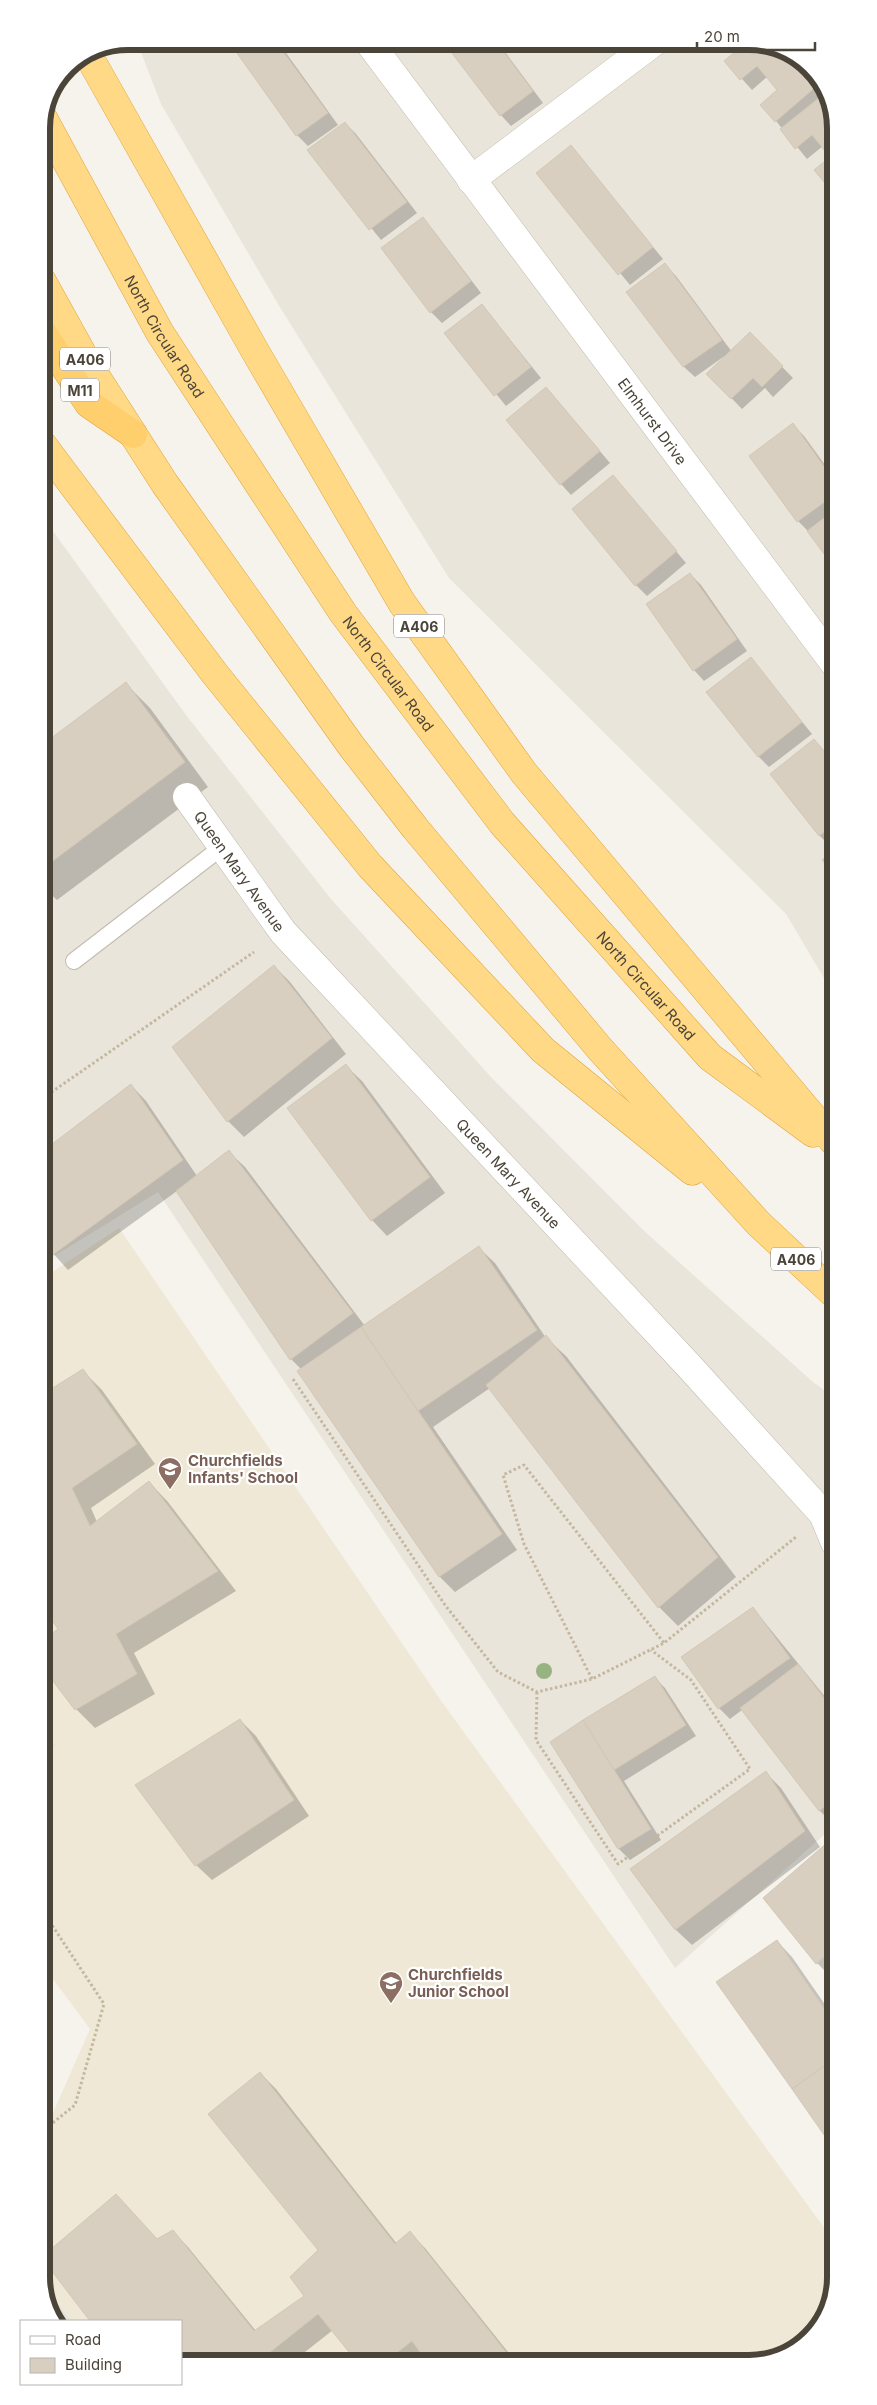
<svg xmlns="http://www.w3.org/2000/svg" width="877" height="2405" font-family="Inter,sans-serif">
<rect width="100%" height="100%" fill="#f6f3ec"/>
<path fill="#eae5da" d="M755 41 802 59 833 105 834 995 786 914 449 578 278 304 161 104 139 47Z
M42 516 186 715 331 899 491 1077 642 1229 813 1382 835 1398V1825L675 1968 158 1192 43 1263Z"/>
<path fill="#efe8d6" d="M119 1228 442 1702 836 2244V2278L818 2330 772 2361 181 2363V2321H59L44 2300V2122L52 2115 90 2029 44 1967 43 1278Z"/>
<path fill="#e5e3e0" d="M44 1730 56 1746 44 1750Z
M44 2286 71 2321H59L44 2300Z"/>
<path fill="#0003" d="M755 41 802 59 833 105V191L830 187 832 157 823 146 807 159 776 121 779 90 767 77 752 90 726 61 749 42Z
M447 44H499L543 103 511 126 501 115Z
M234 46H281L338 125 308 146 297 135Z
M345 123 356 134 417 213 381 240 309 151Z
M571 147 663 259 630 285 538 173Z
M422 219 433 230 481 293 442 323 431 312Z
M665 265 676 276 732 352 750 334 793 378 773 397 765 388 742 409 708 374 726 355 695 377 684 367 628 292Z
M482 305 541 378 506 406 446 333Z
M546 388 610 463 571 495 561 484Z
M793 425 804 436 833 476V564L809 532 798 521Z
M623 488 686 563 647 596 636 585Z
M690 574 701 585 747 651 704 681 694 670Z
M751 659 812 734 769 767 758 756Z
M126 684 150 708 208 787 57 900 42 886V747Z
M814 741 834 762V843L830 846 819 835Z
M274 966 290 982 346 1054 244 1137 228 1121 174 1047Z
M346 1066 362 1081 445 1193 387 1236 372 1220Z
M131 1085 146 1101 197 1176 229 1152 245 1167 365 1326 479 1248 495 1263 546 1338 566 1356 736 1577 678 1626 659 1607 490 1388 433 1427 517 1550 455 1592 440 1577 301 1369 291 1359 177 1191 68 1270 43 1242V1153Z
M83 1371 102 1390 155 1464 91 1508 97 1522 149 1482 168 1502 236 1591 134 1653 155 1694 95 1728 76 1709 59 1630 43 1605Z
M753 1608 835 1709V1826L820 1811 742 1710 730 1719 719 1708Z
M654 1677 665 1688 696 1736 624 1781 661 1840 630 1860 619 1849 552 1742Z
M240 1720 256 1736 309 1816 212 1880 196 1865Z
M766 1773 781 1788 820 1847 692 1945 676 1930 632 1869Z
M835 1838V1976L833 1979 817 1963 765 1898Z
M777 1941 792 1957 835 2019 836 2150Z
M44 2033 49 2039 44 2042Z
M260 2073 276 2089 397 2244 410 2233 425 2248 516 2362H429L426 2358 420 2362 360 2363 333 2330 291 2363H181V2321H92L44 2259 158 2240 173 2232 188 2247 256 2331 305 2297 320 2250Z"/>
<path fill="#d8cfc1" stroke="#d3c7b4" d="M755 41 802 59 819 84 775 122 760 105 777 90 757 66 740 80 724 61 747 42Z
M445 44H498L533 91 500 116Z
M232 46H279L328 113 296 136Z
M825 93 833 105V185L829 188 814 170 830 157 812 135 795 149 780 129Z
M345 122 407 202 369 230 307 150Z
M571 145 653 247 618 275 536 173Z
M423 217 471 281 430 313 381 248Z
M665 263 722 340 683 367 626 292Z
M482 304 531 367 494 396 444 333Z
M750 332 783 366 762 387 753 378 731 399 706 374Z
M546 387 600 451 560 485 506 420Z
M793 423 833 479V496L797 522 749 456Z
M613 475 677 551 635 586 572 509Z
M833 511V566L807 531Z
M690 573 737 639 693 671 646 604Z
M751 657 802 722 758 757 706 692Z
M126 682 185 762 42 869V745Z
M814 739 834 763V824L819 836 770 774Z
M834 850V874L822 860Z
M274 965 332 1038 227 1122 172 1047Z
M346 1064 430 1177 371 1221 287 1108Z
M131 1084 183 1160 51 1256 43 1244V1151Z
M229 1150 353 1313 290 1360 176 1191Z
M479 1246 537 1330 418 1411 361 1327Z
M361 1327 502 1534 439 1577 297 1371Z
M546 1335 718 1557 658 1608 486 1385Z
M83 1369 137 1444 72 1488 90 1526 149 1481 218 1571 116 1634 137 1674 75 1710 43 1668V1640L58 1629 43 1607V1394Z
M753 1607 790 1658 718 1709 681 1657Z
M798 1664 835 1712V1799L819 1811 740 1708Z
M655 1676 686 1725 614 1770 583 1720Z
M240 1719 294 1800 195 1866 135 1785Z
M583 1720 651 1829 618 1849 550 1742Z
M766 1771 805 1831 675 1930 630 1869Z
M835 1836V1947L816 1964 763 1898Z
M777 1940 835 2024V2058L792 2089 716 1982Z
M835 2058 836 2152 792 2089Z
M260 2072 395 2244 410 2231 514 2362H427L412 2341 385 2362 358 2363 318 2314 269 2353 276 2363H181V2321H90L44 2261V2255L116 2194 157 2239 173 2230 254 2331 304 2296 290 2277 318 2250 208 2114Z"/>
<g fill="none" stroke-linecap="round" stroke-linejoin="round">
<g stroke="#c2bbae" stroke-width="18">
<path id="service" d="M74 961 222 847"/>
</g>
<g stroke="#c2bbae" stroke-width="29">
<g id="minor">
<path id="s1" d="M371 45 834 663"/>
<path d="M471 180 654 42"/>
<path id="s2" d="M187 797 283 932 689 1366 823 1514 835 1543"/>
</g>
</g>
<g stroke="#e0a43c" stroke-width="29">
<g id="trunk">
<path d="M87 53 255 351 402 603 524 773 834 1142"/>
<path id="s3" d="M43 118 160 333 343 613 502 823 710 1057 813 1133"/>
<path d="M42 281 88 364 165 484 352 747 415 828 600 1049 758 1223 834 1294"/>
<path d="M42 444 215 674 370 866 543 1050 692 1171"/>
</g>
</g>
<g stroke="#e0a43c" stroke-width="29">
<path id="motorway" d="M42 332 89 404 133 434"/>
</g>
<path stroke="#c4b79f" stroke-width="3" stroke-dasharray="2.5 2.5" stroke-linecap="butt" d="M42 934 52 942
M831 1024 834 1020
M43 1098 254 952
M293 1379 445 1605 498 1672 537 1692 592 1679 664 1643 796 1537
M592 1679 524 1544 503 1475 524 1465 664 1643
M537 1692 536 1740 618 1864 750 1769 691 1680 651 1650
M44 1913 104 2004 75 2105 44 2130"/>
<use href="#service" stroke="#fff" stroke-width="16"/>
<use href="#minor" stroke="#fff" stroke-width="28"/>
<use href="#trunk" stroke="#ffd985" stroke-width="28"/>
<use href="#motorway" stroke="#ffcf6e" stroke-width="28"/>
</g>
<circle fill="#97b381" cx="544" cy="1671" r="8"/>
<defs>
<g id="school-pin" transform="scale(1.25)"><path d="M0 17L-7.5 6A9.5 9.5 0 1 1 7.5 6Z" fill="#8d6e63" stroke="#fff"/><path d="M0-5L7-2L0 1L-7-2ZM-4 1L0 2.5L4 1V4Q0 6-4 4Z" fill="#fff"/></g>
</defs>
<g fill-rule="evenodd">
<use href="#school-pin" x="170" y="1469"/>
<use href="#school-pin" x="391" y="1983"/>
</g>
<g text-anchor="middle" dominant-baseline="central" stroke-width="4.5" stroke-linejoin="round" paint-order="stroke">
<g fill="#fff" stroke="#817c74" stroke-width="1">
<rect x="60" y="347.5" width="50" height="23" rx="4"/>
<rect x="61" y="378.5" width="38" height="23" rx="4"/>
<rect x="394" y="614.5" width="50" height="23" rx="4"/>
<rect x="771" y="1247.5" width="50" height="23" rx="4"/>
</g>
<g font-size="14" font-weight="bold" fill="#4b4439">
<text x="85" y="359">A406</text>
<text x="80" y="390">M11</text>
<text x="419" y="626">A406</text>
<text x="796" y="1259">A406</text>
</g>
<g font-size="15" fill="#4b4439" stroke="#fff">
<text stroke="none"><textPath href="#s3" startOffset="250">North Circular Road</textPath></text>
<text stroke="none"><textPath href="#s1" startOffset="470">Elmhurst Drive</textPath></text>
<text stroke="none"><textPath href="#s3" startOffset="655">North Circular Road</textPath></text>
<text stroke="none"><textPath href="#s2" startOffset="91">Queen Mary Avenue</textPath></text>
<text stroke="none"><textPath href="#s3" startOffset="1060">North Circular Road</textPath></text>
<text stroke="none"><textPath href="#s2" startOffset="496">Queen Mary Avenue</textPath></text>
</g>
<g font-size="15" font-weight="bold" fill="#785e54" stroke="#fff" text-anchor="start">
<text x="188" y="1460">Churchfields<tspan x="188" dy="17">Infants' School</tspan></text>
<text x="408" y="1974">Churchfields<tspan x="408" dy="17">Junior School</tspan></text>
</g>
</g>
<path d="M0 0H877V2405H0ZM128 50H749A78 78 0 0 1 827 128V2277A78 78 0 0 1 749 2355H128A78 78 0 0 1 50 2277V128A78 78 0 0 1 128 50Z" fill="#fff" fill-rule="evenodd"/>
<path fill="none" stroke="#4b4439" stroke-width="6" d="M128 50H749A78 78 0 0 1 827 128V2277A78 78 0 0 1 749 2355H128A78 78 0 0 1 50 2277V128A78 78 0 0 1 128 50Z"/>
<rect x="20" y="2320" width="162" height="65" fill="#ffffff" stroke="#b7b4b0"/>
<rect x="30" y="2336" width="25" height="8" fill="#ffffff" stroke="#b7b4b0"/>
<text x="65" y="2345" font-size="15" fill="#4b4439">Road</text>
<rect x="30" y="2358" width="25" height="15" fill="#d8cfc1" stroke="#b7b4b0"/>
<text x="65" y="2370" font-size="15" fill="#4b4439">Building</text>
<path d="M697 42v8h118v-8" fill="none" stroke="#4b4439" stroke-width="2.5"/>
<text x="704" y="42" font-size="15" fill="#4b4439" stroke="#ffffff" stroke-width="4" paint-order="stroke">20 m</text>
</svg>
